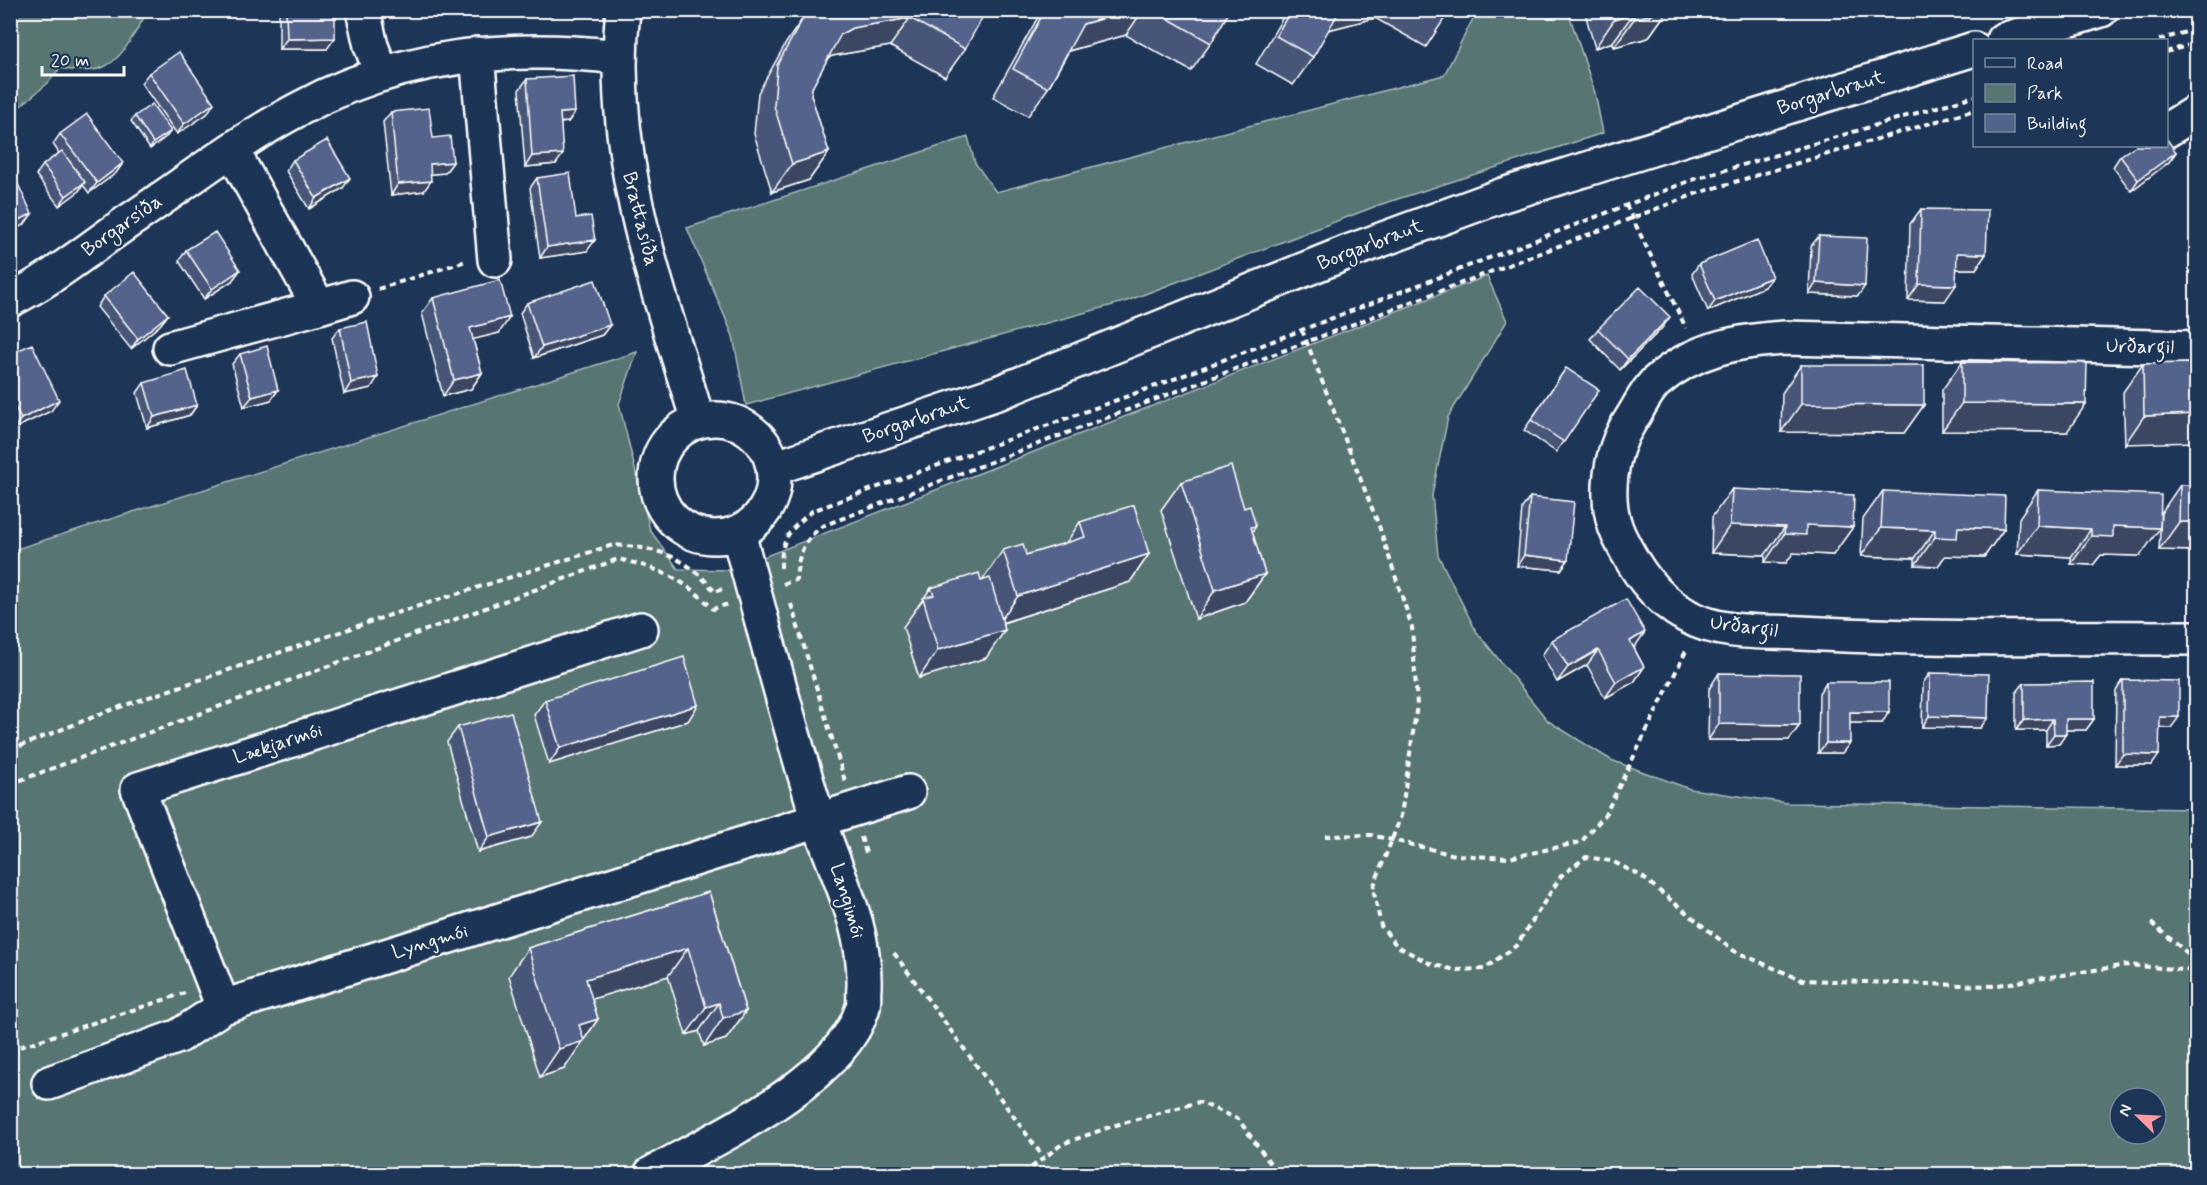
<svg xmlns="http://www.w3.org/2000/svg" width="2207" height="1185" font-family="Mynerve,sans-serif">
<rect width="100%" height="100%" fill="#1d3557"/>
<filter id="ink" filterUnits="userSpaceOnUse"><feTurbulence type="fractalNoise" baseFrequency=".0167" numOctaves="2"/><feDisplacementMap in="SourceGraphic" scale="12" xChannelSelector="R" yChannelSelector="G"/><feConvolveMatrix kernelMatrix="1 2 1 2 8 2 1 2 1" color-interpolation-filters="sRGB"/></filter>
<g filter="url(#ink)">
<path fill="#577573" stroke="#abbab9" stroke-width="1.5" fill-rule="evenodd" d="M11 10H145V11C145 19 138 28 133 36 115 68 97 76 60 68L48 83 11 114Z
M1477 11H1568L1595 93 1603 133 1379 205 1124 302 746 405 733 336 687 228 968 137 975 163 996 192 1444 75Z
M1487 276 1507 321 1448 417 1432 495 1438 555 1476 631 1548 721 1611 760 1690 789 1787 803 2196 809V1174H11L10 551 637 352 619 404 650 530 678 569 730 570ZM2120 1098H2156V1134H2120Z"/>
<g fill="none" stroke-linecap="round" stroke-linejoin="round">
<g stroke="#fff" stroke-width="38">
<path id="minor" d="M363 10 371 46 382 74
M623 10C607 156 657 284 698 421
M2003 40 2101 10
M477 54 495 260
M2167 130 2196 112
M10 300C53 279 92 246 132 219 187 182 240 140 299 109 398 55 508 44 618 57
M319 307 352 297
M170 348 319 307 232 150
M2196 348 1785 338C1737 341 1693 349 1656 382 1646 391 1638 409 1630 421 1609 453 1603 502 1619 536 1635 569 1654 598 1687 616 1720 635 1764 631 1801 633 1932 640 2065 637 2196 638
M656 478a59 59 0 1 1 118 0a59 59 0 1 1-118 0Z
M774 468 1000 392 1348 252 1503 195 1974 49
M223 1007 138 789 641 629
M49 1083 179 1036 223 1007 908 792
M651 1174C714 1139 839 1082 862 1010 865 1004 863 994 864 987 866 924 836 876 818 818 788 724 764 627 738 533"/>
</g>
<path stroke="#fff" stroke-width="4" stroke-dasharray="6 4.5" stroke-linecap="butt" d="M2159 40 2196 29
M2166 52 2196 43
M1626 205 1686 328
M378 289 466 261
M1302 330 1379 526 1412 627 1417 705 1401 816 1373 888 1381 926 1397 946 1431 964 1455 970 1484 969 1517 945 1561 876 1586 857 1612 861 1641 876 1734 951 1802 980 1992 986 2127 965 2196 971
M781 568C781 537 789 531 812 511L1161 384 1692 180 1974 96
M783 584 796 580C798 556 803 538 825 525L1698 193 1974 110
M791 604 845 781
M10 750 111 710 393 614 613 545C659 548 685 555 715 592L722 589
M10 784 618 559C658 568 685 579 713 609L728 604
M1325 836 1371 835 1455 855 1509 858 1581 842 1605 815 1687 649
M861 837 866 853
M2151 923 2196 960
M894 953 1044 1158
M10 1050 185 993
M1023 1174 1062 1144 1116 1125 1199 1102 1238 1119 1278 1174"/>
<use href="#minor" stroke="#1d3557" stroke-width="33"/>
</g>
<path fill="#475678" stroke="#fff" stroke-width="1.5" d="M281 10H335L327 49H279V14Z
M968 10 965 49 945 77 890 46 832 56 828 58 812 88 811 95 829 152 809 180 772 192 754 134 758 93 786 43 805 15Z
M1042 10H1230L1211 43 1191 71 1126 35 1069 51 1048 88 1028 116 993 97Z
M1287 10H1450L1426 47 1375 18 1328 30 1313 57 1293 85 1256 64Z
M1584 10H1668L1648 38 1614 47 1613 42 1595 48Z
M149 73 207 114 177 134 141 83Z
M527 79 575 112 568 122 561 123 556 164 525 167 519 90Z
M391 112 453 162 445 173 431 174 424 191 391 195 383 122Z
M135 116 167 136 150 149 131 121Z
M60 134 123 163 116 173 89 193 83 185 78 192 59 206 36 175 43 165 59 153 53 144Z
M2176 152 2169 162 2131 191 2113 167 2120 156Z
M293 160 343 188 309 209 286 171Z
M537 178 576 218 587 251 540 258 530 188Z
M1921 209 1986 254 1976 269H1957L1945 301 1908 300 1910 224Z
M1819 236 1858 296 1809 294 1811 246Z
M186 250 240 270 232 281 204 299 179 261Z
M1699 264 1764 287 1708 311 1692 274Z
M104 296 168 315 160 325 131 349 97 307Z
M433 298 499 333 473 339 482 373 471 389 443 396 422 313Z
M527 303 610 325 602 335 534 358 520 313Z
M340 328 371 388 344 394 332 338Z
M1662 328 1620 370 1590 339 1598 329Z
M10 354 51 411 13 429 10 423Z
M240 354 278 390 271 400 244 407 232 364Z
M1962 362 2067 432 1942 431V390Z
M2196 363 2125 444 2123 392 2143 364Z
M1801 365 1924 405 1904 433 1781 432 1782 393Z
M1566 368 1599 390 1556 452 1524 430Z
M144 383 197 405 190 415 147 428 137 393Z
M1181 482 1244 508 1256 526 1252 532 1265 574 1245 602 1196 619 1161 510Z
M2180 485 2196 551 2159 550 2161 513Z
M1732 489 1853 527 1833 555 1793 553 1786 563 1765 562V555L1711 553 1712 517Z
M2038 490 2140 556 2101 555 2093 565 2071 564V557L2017 554 2019 518Z
M1883 491 2004 529 1984 557 1945 556 1938 566 1915 565V558L1861 556 1863 519Z
M1530 497 1568 560 1561 570 1517 566 1522 508Z
M1080 522 1149 554 1130 582 1003 623 986 658 919 678 903 627 931 588 984 580V578L1003 550 1026 555 1066 543Z
M1552 640 1634 648 1644 667 1634 682 1605 698 1587 665 1557 682 1542 655Z
M1719 673 1800 725 1789 740H1708L1709 689Z
M1930 673 1980 728 1922 727 1923 683Z
M2123 680 2171 728H2160L2152 765H2115L2116 691Z
M1826 682 1882 723H1850L1842 753H1818L1819 693Z
M2024 683 2094 719 2086 730H2066L2059 744 2046 745V730H2016V693Z
M545 700 688 721 549 764 534 715Z
M458 727 531 837 478 852 447 742Z
M709 892 746 1011 726 1039 704 1046 699 1031 686 1035 668 976 592 999 598 1019 564 1069 540 1077 509 976 528 948Z"/>
<path fill="#3a4662" stroke="#fff" stroke-width="1.5" d="M533 10H555L552 16Z
M1132 10H1143L1126 35 1064 52 1083 24Z
M1339 10H1380L1375 18 1324 31Z
M1668 10 1648 38 1614 47 1634 19Z
M1633 14 1613 42 1595 48 1614 20Z
M910 18 890 46 832 56 821 62 841 34 852 28Z
M335 38 327 49H279L287 39Z
M214 103 207 114 177 134 184 124Z
M575 112 568 122 553 123 560 113Z
M171 131 167 136 150 149 153 143Z
M829 152 809 180 772 192 792 164Z
M2176 152 2169 162 2131 191 2138 180Z
M563 154 556 164 525 167 532 156Z
M453 162 445 173 422 175 430 164Z
M123 163 116 173 89 193 97 183Z
M350 178 343 188 309 209 316 198Z
M431 181 424 191 391 195 398 184Z
M85 182 78 192 59 206 66 196Z
M32 214 24 225 10 231V224Z
M595 240 587 251 540 258 547 247Z
M1957 253 1986 254 1976 269H1946Z
M240 270 232 281 204 299 212 289Z
M1772 277 1764 287 1708 311 1715 301Z
M1816 283 1865 286 1858 296 1809 294Z
M1919 284 1956 285 1945 301 1908 300Z
M168 315 160 325 131 349 138 339Z
M510 317 499 333 459 343 470 328Z
M1670 317 1662 328 1620 370 1628 359Z
M610 325 602 335 534 358 542 347Z
M482 373 471 389 443 396 454 380Z
M378 377 371 388 344 394 351 383Z
M278 390 271 400 244 407 252 397Z
M59 400 51 411 13 429 21 419Z
M1962 403 2086 404 2067 432 1942 431Z
M1801 404 1924 405 1904 433 1781 432Z
M197 405 190 415 147 428 154 417Z
M2196 414V442L2125 444 2144 416Z
M2179 522H2196V551L2159 550Z
M1730 525 1785 527 1765 555 1711 553Z
M1806 525 1853 527 1833 555 1793 553 1786 563 1765 562 1784 534Z
M2037 526 2091 529 2071 557 2017 554Z
M2113 526 2160 528 2140 556 2101 555 2093 565 2071 564 2091 536Z
M1958 527 2004 529 1984 557 1945 556 1938 566 1915 565 1935 537Z
M1881 528 1935 530 1915 558 1861 556Z
M1149 554 1130 582 998 624 1018 596Z
M1524 555 1568 560 1561 570 1517 566Z
M1265 574 1245 602 1196 619 1215 590Z
M1005 630 986 658 919 678 938 650Z
M1645 632 1634 648 1630 641Z
M1598 650 1587 665 1557 682 1568 667Z
M1644 667 1634 682 1605 698 1616 682Z
M698 705 688 721 549 764 560 748Z
M1850 712H1889L1882 723H1843Z
M1929 716 1988 718 1980 728 1922 727Z
M2160 717H2179L2171 728 2152 727Z
M2053 719 2046 730H2016L2024 720Z
M2066 719H2094L2086 730H2058Z
M1719 724 1800 725 1789 740H1708Z
M2054 734H2066L2059 744 2046 745Z
M1826 743H1850L1842 753H1818Z
M2123 754 2159 755 2152 765H2115Z
M542 822 531 837 478 852 489 837Z
M688 948 668 976 566 1007 586 979Z
M719 1003 699 1031 686 1035 706 1007Z
M746 1011 726 1039 704 1046 723 1018Z
M598 1019 564 1069 540 1077 559 1049 579 1025Z"/>
<path fill="#53648c" stroke="#fff" stroke-width="1.5" d="M286 10H335V38L287 39Z
M812 10H968L982 18 965 49 910 18 852 28 841 34 812 88 811 95 829 152 792 164 774 106 777 65 805 15Z
M1045 10H1132L1083 24 1048 88 1013 69Z
M1153 10H1230L1211 43Z
M1291 10H1340L1313 57 1276 36Z
M1430 10H1450L1446 19Z
M1612 10H1667L1634 19 1633 14 1614 20Z
M179 52 214 103 184 124 149 73Z
M573 76 575 112 560 113 563 154 532 156 527 79Z
M152 104 171 131 153 143 135 116Z
M429 108 433 138 450 136 453 162 430 164 431 181 398 184 391 112Z
M87 114 123 163 97 183 60 134Z
M2166 138 2176 152 2138 180 2120 156 2135 146H2166Z
M327 140 350 178 316 198 293 160Z
M62 151 85 182 66 196 43 165Z
M10 167 32 214 10 224Z
M570 173 576 218 591 216 595 240 547 247 537 178Z
M1921 209 1988 210 1986 254 1957 253 1956 285 1919 284Z
M215 232 240 270 212 289 186 250Z
M1819 236 1867 238 1865 286 1816 283Z
M1757 240 1772 277 1715 301 1699 264Z
M134 272 168 315 138 339 104 296Z
M500 280 510 317 470 328 482 373 454 380 433 298Z
M595 280 610 325 542 347 527 303Z
M1640 287 1670 317 1628 359 1598 329Z
M367 322 378 377 351 383 340 328Z
M32 344 59 400 21 419 10 397V354Z
M267 346 278 390 252 397 240 354Z
M1962 362 2087 363 2086 404 1962 403Z
M2196 363V414L2144 416 2143 364Z
M1801 365H1924V405L1801 404Z
M1566 368 1599 390 1564 442 1531 420Z
M187 370 197 405 154 417 144 383Z
M1231 466 1244 508 1250 506 1256 526 1251 527 1265 574 1215 590 1181 482Z
M2180 485H2196V522H2179Z
M1732 489 1854 495 1853 527 1806 525V535L1784 534 1785 527 1730 525Z
M2038 490 2161 495 2160 528 2113 526V537L2091 536V529L2037 526Z
M1883 491 2005 496 2004 529 1958 527 1957 538 1935 537V530L1881 528Z
M1530 497 1574 502 1568 560 1524 555Z
M1134 505 1149 554 1018 596 1003 550 1023 544 1026 555 1085 537 1080 522Z
M979 573 981 581 990 578 1005 630 938 650 923 598 934 595 931 588Z
M1626 599 1645 632 1630 641 1644 667 1616 682 1598 650 1568 667 1552 640Z
M684 657 698 705 560 748 545 700Z
M1719 673 1800 674V725L1719 724Z
M1930 673 1989 674 1988 718 1929 716Z
M2123 680 2179 681V717H2160L2159 755 2123 754Z
M1826 682H1889V712H1850V743H1826Z
M2094 682V719H2066V734H2054L2053 719 2024 720V683Z
M511 712 542 822 489 837 458 727Z
M709 892 746 1011 723 1018 719 1003 706 1007 688 948 586 979 598 1019 579 1025 584 1041 559 1049 528 948Z"/>
</g>
<g text-anchor="middle" dominant-baseline="central" stroke-width="5" stroke-linejoin="round" paint-order="stroke">
<g font-size="20" fill="#fff" stroke="#1d3557">
<text transform="translate(1831 93) rotate(-17)">Borgarbraut</text>
<text transform="translate(640 219) rotate(76)">Brattasíða</text>
<text transform="translate(122 226) rotate(-35)">Borgarsíða</text>
<text transform="translate(1370 245) rotate(-21)">Borgarbraut</text>
<text transform="translate(2140 347) rotate(1)">Urðargil</text>
<text transform="translate(916 420) rotate(-19)">Borgarbraut</text>
<text transform="translate(1744 627) rotate(7)">Urðargil</text>
<text transform="translate(278 744) rotate(-18)">Lækjarmói</text>
<text transform="translate(847 901) rotate(73)">Langimói</text>
<text transform="translate(430 942) rotate(-17)">Lyngmói</text>
</g>
</g>
<rect width="2207" height="1185" fill="none" stroke="#1d3557" stroke-width="36"/>
<rect x="18" y="18" width="2171" height="1149" fill="none" stroke="#fff" stroke-width="2" filter="url(#ink)"/>
<rect x="1973" y="39" width="195" height="108" fill="#1d3557" stroke="#77869a" stroke-width="1.5"/>
<rect x="1985" y="58" width="30" height="9" fill="#1d3557" stroke="#77869a" stroke-width="1.5"/>
<text x="2027" y="69" font-size="18" fill="#ffffff">Road</text>
<rect x="1985" y="84" width="30" height="18" fill="#577573" stroke="#77869a" stroke-width="1.5"/>
<text x="2027" y="99" font-size="18" fill="#ffffff">Park</text>
<rect x="1985" y="114" width="30" height="18" fill="#53648c" stroke="#77869a" stroke-width="1.5"/>
<text x="2027" y="129" font-size="18" fill="#ffffff">Building</text>
<g transform="translate(2138 1116) rotate(294)"><circle r="28" fill="#1d3557" stroke="#77869a" stroke-width="1.5"/>
<path d="M0-4.5L10 22L0 15L-10 22Z" fill="#ff9aa2"/>
<text y="-9" font-size="16" font-weight="bold" text-anchor="middle" fill="#ffffff">N</text>
</g>
<path d="M42 66v9h82v-9" fill="none" stroke="#ffffff" stroke-width="3"/>
<text x="51" y="66" font-size="18" fill="#ffffff" stroke="#1d3557" stroke-width="4.5" paint-order="stroke">20 m</text>
</svg>
